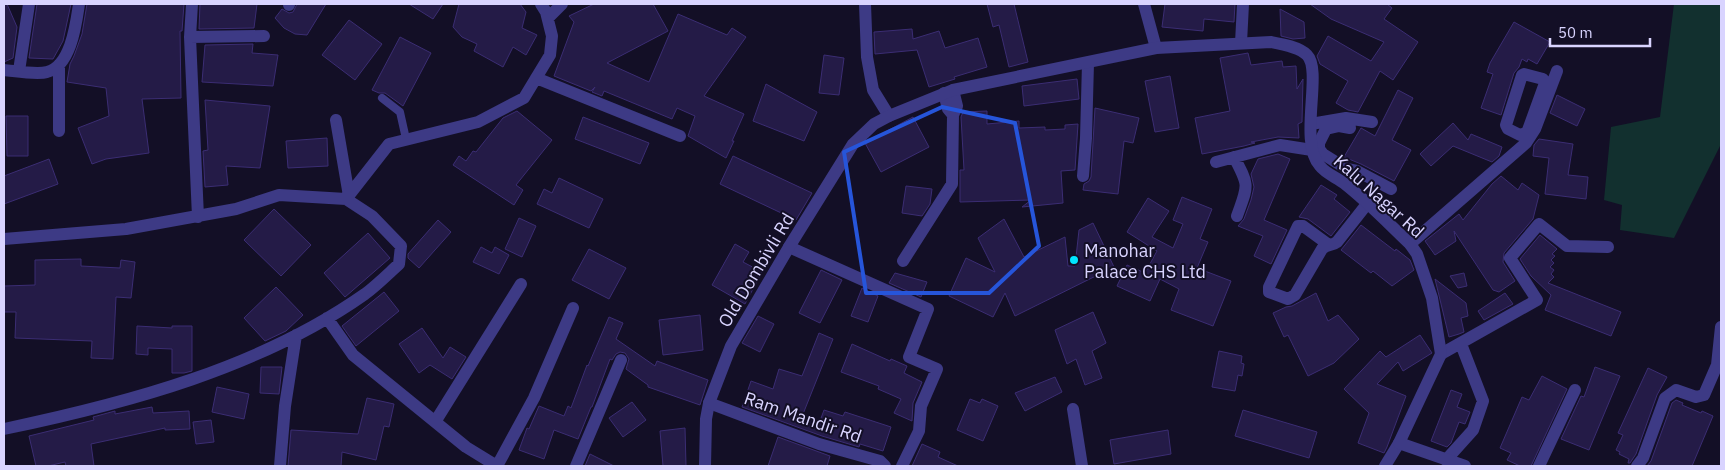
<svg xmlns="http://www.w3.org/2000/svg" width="1725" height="470" font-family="'IBM Plex Sans',sans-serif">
<rect width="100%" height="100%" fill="#130f26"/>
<path fill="#12302f" d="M1674 4H1721V144L1674 238 1620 230 1622 205 1604 200 1611 127 1660 117Z"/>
<path fill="#241b47" stroke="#3b2d73" d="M4 4H7L17 27 13 58 4 62Z
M37 4H71L63 41 53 59 29 58Z
M87 4H184L182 31H180L181 98 142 99 149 153 106 159 92 164 78 128 109 116 106 88 67 82 70 64 74 56 82 34Z
M200 4H257L254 28 199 29Z
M297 4H326L307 35 295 34 284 28 275 18 282 9 289 13 293 12Z
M409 4H443L433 19Z
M459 4H520L526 12 522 28 537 35 526 55 513 47 503 67 474 51 477 44 462 37 453 27Z
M594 4H653L668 31 607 63 649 82 678 14 727 35 732 28 746 37 704 96 744 114 732 141H734L726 158 688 136 695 116 677 108 672 119 604 91 602 96 592 92 595 87 591 91 554 76 574 22 569 16Z
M987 4H1014L1028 62 1009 67 999 25 993 27Z
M1165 4H1235L1234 22 1204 19 1203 31 1162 27Z
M1310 4H1387L1392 8 1384 19 1418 42 1393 80 1380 71 1358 112 1348 110 1336 103 1348 81 1320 64 1317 56 1328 36 1371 61 1384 42 1331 19Z
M1280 9 1304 22 1305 38 1293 39 1281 36Z
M349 20 382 44 355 80 322 55Z
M1514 22 1550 42 1537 64 1528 59 1527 62 1522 59 1519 67 1514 73 1501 115 1481 108 1493 74 1487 72 1490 63Z
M912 29 913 39 939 31 945 48 978 38 987 67 954 77 955 79 929 87 917 50 875 54 874 32Z
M400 37 431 53 403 106 385 93H379L372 90Z
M253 44 252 53 278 55 273 86 202 82 205 45Z
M1248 53 1251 65 1282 61 1283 67 1296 66 1297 89 1303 79 1302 122 1298 124 1299 138 1278 137 1251 142 1255 143 1244 146 1202 154 1195 118 1230 111 1220 58Z
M824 55 844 58 839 95 819 93Z
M1170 76 1179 128 1155 132 1145 81Z
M1077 79 1079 99 1024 106 1022 86Z
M766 84 817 112 804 141 753 121Z
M1398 90 1413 98 1392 140 1411 150 1394 181 1361 164 1344 157 1361 128 1375 136Z
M1557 95 1585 109 1577 126 1550 113Z
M205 100 270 106 260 168 226 166 228 185 205 187 203 151 208 150Z
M1095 108 1139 118 1133 143 1124 141 1118 194 1083 190 1084 184 1089 181 1091 177Z
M517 111 552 140 516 185 523 190 514 205 453 165 459 156 466 161 473 151 476 152 503 118Z
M987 111V124L1019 121V128L1045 127V130L1065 129V125L1078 124 1075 170 1061 171 1063 203 1022 207 1031 200 960 202V170H964L961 117 963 112Z
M6 116H28V156H7Z
M583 117 649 143 640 164 575 139Z
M913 117 929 147 881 172 865 143Z
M1453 123 1468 140 1471 134 1502 147 1499 156 1492 162 1453 146 1431 166 1420 154Z
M327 138 328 166 288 168 286 141Z
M1539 139 1573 144 1568 175 1588 177 1586 199 1545 194 1549 158 1533 156 1534 145Z
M1278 154 1290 159 1264 220 1287 230 1271 264 1254 256 1263 236 1238 226 1244 219 1251 200 1254 187 1251 174 1258 159Z
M733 156 812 193 796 220 720 184Z
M49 159 58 184 4 204V176Z
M1501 176 1518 190 1522 183 1539 195 1533 219 1504 253 1503 262 1515 281 1499 292 1493 290 1454 231 1456 241 1435 255 1425 241 1459 214 1463 220 1492 184Z
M559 178 603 199 589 228 537 204 544 189 552 193Z
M1321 185 1337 195 1334 199 1350 212 1331 236 1308 219 1299 217Z
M906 186 932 189 930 204 922 216 902 213Z
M1182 197 1212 209 1200 239 1208 242 1197 268 1231 281 1213 326 1171 310 1179 289 1160 279 1150 301 1117 286 1127 265 1145 273 1157 251 1127 232 1148 198 1169 211 1152 237 1173 248 1183 224 1173 220Z
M274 209 311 245 281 276 244 240Z
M519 218 536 226 522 257 505 249Z
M1004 219 1024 257 1065 237 1068 266H1075L1079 230 1093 223 1114 267 1015 316 1005 293 993 317 949 296 966 258 995 272 978 238Z
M438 220 451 232 419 268 408 258V254Z
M1361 225 1395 251 1396 249 1410 260 1414 270 1392 286 1373 271 1371 273 1341 250Z
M368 233 390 258 345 297 324 273Z
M1540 235 1557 249 1552 254 1555 256 1551 260 1554 263 1550 267 1554 270 1551 274 1554 277 1548 283 1621 312 1611 336 1545 310 1551 295 1531 276 1520 259Z
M735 244 749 252 743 262 762 272 745 304 712 285Z
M481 247 492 253 495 247 509 255 499 274 473 262Z
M589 249 626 268 609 299 572 280Z
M81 259V266L120 268 121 260 135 262 131 298 116 297 113 359 91 358 92 341 15 338 16 312H4V286L35 285V260Z
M821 270 842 280 820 323 799 313Z
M895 273 927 282 921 297 889 283Z
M1464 273 1467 286 1458 288 1450 276Z
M1435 279 1466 303 1468 316 1461 318 1464 332 1459 334 1449 337Z
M276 287 303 315 286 331 265 341 244 318Z
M862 288 878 296 868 322 851 316Z
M384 292 399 311 356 346 342 326Z
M1316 293 1328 321 1338 315 1359 339 1334 363 1308 376 1288 335 1284 337 1273 313 1286 307 1292 306Z
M1505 293 1513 304 1484 320 1478 311Z
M1093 312 1106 343 1092 351 1102 378 1085 385 1076 359 1067 364 1055 330Z
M700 315 703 350 663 355 659 320Z
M758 316 774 324 760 352 742 343Z
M609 317 623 323 616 339 655 366 657 361 708 380 700 405 648 387V385L626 369 629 359 625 353 620 352 616 354 612 360 610 359 592 407H591L578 439 554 430 544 459 519 450 527 428 529 429 539 406 564 416 568 406 571 408 587 365 588 366Z
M137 326 172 328V326H192V371L184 373H172V349L148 348V355L136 354Z
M422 328 443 358 450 347 466 357 452 379 430 365 419 373 399 344Z
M819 333 833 339 803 414 820 421 824 410 843 416 845 412 891 427 883 451 860 444 859 447 822 436 742 407 751 381 773 389 779 369 802 376Z
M1420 335 1432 353 1403 371 1398 362 1377 384 1406 396 1387 447 1384 453 1358 443 1369 413 1344 389 1380 351 1386 357Z
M852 344 890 361 891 359 907 366 904 373 922 382 913 403 912 421 894 413 901 399 878 389 879 386 841 372Z
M1219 351 1242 356 1241 363 1244 364 1242 376 1238 375 1235 391 1212 387Z
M261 367H282L279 394 260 393Z
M1595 367 1620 376 1589 450 1561 439 1581 396 1584 397Z
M1648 368 1667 377 1657 395 1636 454 1630 463H1628L1629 459 1619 454 1620 452 1616 450 1623 435 1618 433Z
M1542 376 1567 389 1531 466H1520L1507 460 1511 453 1500 448 1522 397 1529 400Z
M1055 377 1062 392 1025 411 1015 393Z
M217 387 249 394 244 419 212 412Z
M1451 390 1462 394 1457 407 1470 412 1465 424 1459 422 1451 443 1447 447 1431 441Z
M367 398 394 404 389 427 384 426 376 460 342 452 341 466H288L291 430 358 434Z
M970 399 980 403 982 399 998 406 983 441 957 430Z
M1676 400 1683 403 1682 405 1701 413 1702 411 1713 416 1692 466H1647L1651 461 1672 403Z
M632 402 646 420 623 437 609 418Z
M152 407 153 413 189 411 190 429 165 430V428L91 444 94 466H66L65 462 48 466H36L29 436 94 420 93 417 115 411V414Z
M1243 410 1317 432 1309 458 1235 436Z
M211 420 214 442 196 444 193 422Z
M685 428 686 466H663L660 431Z
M1168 430 1171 454 1114 464 1110 440Z
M778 437 830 456 827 466H768Z
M922 444 940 452 938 457 958 466H912Z
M590 454 614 466H585Z"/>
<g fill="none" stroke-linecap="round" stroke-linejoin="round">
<path stroke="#3d3a85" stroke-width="8" d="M382 98 400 112 406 139"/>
<path stroke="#3d3a85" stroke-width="12" d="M192 4 190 37 198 217
M865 4 867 57 873 90 889 116
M1144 4 1156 48
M289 5V4
M548 18 562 4
M190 37 264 36
M1241 43 1243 4
M59 66V131
M4 70C15 71 37 75 47 72 71 66 76 24 79 4
M19 71 29 4
M1524 74 1543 79 1545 83 1528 130 1526 133 1520 135 1508 129 1506 125 1522 75Z
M536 78 680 136
M944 93 948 109 953 115 957 106 953 90
M336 120 349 196
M1311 124 1346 118 1372 122
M1350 128 1339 126 1326 129 1319 143V149L1323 154 1347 169 1357 171 1391 189
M1234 157C1250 187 1248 185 1237 216
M1216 162 1280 145 1312 150
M1083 176 1086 138 1088 63
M346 199 389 144 478 122 524 98 550 55 552 36 546 12 541 4
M4 239 126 229 236 209 279 195 346 199 372 216 401 246 399 264C388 274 377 285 365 294 260 368 128 403 4 429
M1410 244 1526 143 1535 129 1557 71
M1329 245 1303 226H1298L1269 287V292L1288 299 1295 295 1322 249C1327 244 1332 246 1337 242L1367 204
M789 247 928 309 909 357 937 369 921 406 919 431 902 466
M903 261 952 184 953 115
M327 318 353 355 466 447 497 466 534 398 573 308
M1441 354 1537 300 1510 258 1539 224 1567 246 1608 247
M1073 409 1082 466
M435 422 521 284
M1446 460 1473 430 1483 401 1461 344
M280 466 285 406 296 335
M576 466 621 360
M705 466 706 419 709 403
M1385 466 1399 443
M1539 466 1575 390
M1637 466 1643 458 1665 398 1676 390 1696 397 1704 395 1717 365 1721 327"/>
<path stroke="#3d3a85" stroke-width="12" d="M885 466 880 461 819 444 709 403 731 346 789 247 853 144 874 124 889 116 953 90 1156 48 1271 42C1282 44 1299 47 1307 55 1323 71 1298 142 1320 166 1326 174 1338 178 1345 184 1368 202 1389 224 1410 244L1417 254 1432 298 1441 354 1399 443 1465 466"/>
</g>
<path fill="none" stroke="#2655da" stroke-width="4" stroke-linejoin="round" d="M942 107 1015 123 1039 246 989 293H866L844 152Z"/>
<circle fill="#00e5ff" stroke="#130f26" stroke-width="2" cx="1074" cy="260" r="5"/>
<g text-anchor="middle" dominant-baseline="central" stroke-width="4" stroke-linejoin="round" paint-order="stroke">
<g font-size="18" fill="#d9d4ff" stroke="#130f26">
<text transform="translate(1379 196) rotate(42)">Kalu Nagar Rd</text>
<text transform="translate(756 270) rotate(-59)">Old Dombivli Rd</text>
<text transform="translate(803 417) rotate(19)">Ram Mandir Rd</text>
</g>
<g font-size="18" fill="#d9d4ff" stroke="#130f26" text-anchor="start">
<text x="1084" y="250">Manohar<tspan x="1084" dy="21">Palace CHS Ltd</tspan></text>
</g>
</g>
<rect width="1725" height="470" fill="none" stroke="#d9d4ff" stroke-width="10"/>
<path d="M1550 38v8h100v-8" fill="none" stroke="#d9d4ff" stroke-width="2.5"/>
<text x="1558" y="38" font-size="15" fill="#d9d4ff" stroke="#130f26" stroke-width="4" paint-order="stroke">50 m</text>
</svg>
